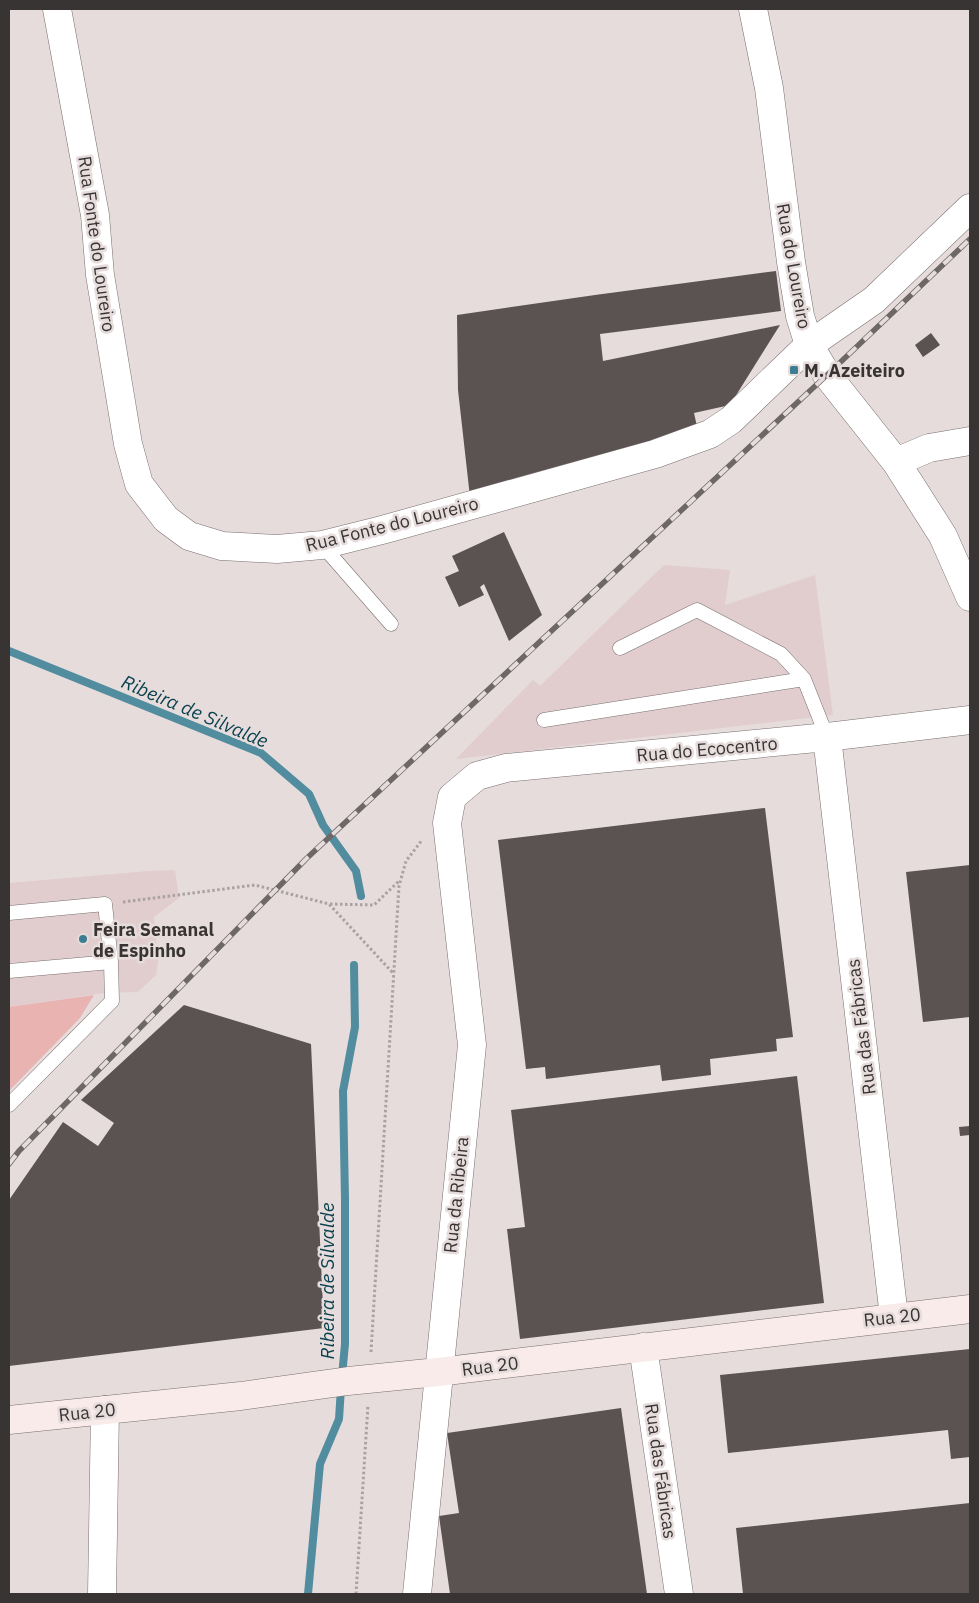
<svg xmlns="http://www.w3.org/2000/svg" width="979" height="1603" font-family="'IBM Plex Sans',sans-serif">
<rect width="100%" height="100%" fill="#e7dcdc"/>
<path fill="#e1cdcd" d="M664 565 730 570 725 605 815 575 833 715 456 759 533 680 540 686Z
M175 870 179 898 154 917 158 962 156 975 138 992 104 993 9 1007V883L148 871Z"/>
<path fill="#e9b3b2" d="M94 995 80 1018 9 1091V1007Z"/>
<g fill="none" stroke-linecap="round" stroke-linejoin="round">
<path stroke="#518c9f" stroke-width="8" d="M9 651 261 753 309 794 323 825 356 871 361 896
M342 1376 345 1344V1199L343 1091 355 1027 354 965
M308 1594 320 1464 339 1419 341 1388"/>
</g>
<path fill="#5b5252" d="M776 271 781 311 600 334 603 361 780 325 730 405 694 413 698 431 470 497 458 390 457 315 595 295Z
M931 333 940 345 923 357 915 345Z
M504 532 542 615 509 641 484 584 480 587 484 595 459 607 445 577 459 571 452 556Z
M765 808 793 1037 776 1039 777 1051 710 1059 711 1075 662 1081 660 1065 546 1079 545 1067 526 1069 498 840Z
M970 865V1017L923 1022 906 872Z
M184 1005 311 1044 324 1328 9 1366V1200L63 1122 98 1146 114 1123 81 1100Z
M797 1076 824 1303 520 1339 507 1229 525 1227 511 1110Z
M970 1126V1135L960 1136 959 1127Z
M970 1349V1457L951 1459 948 1430 728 1453 720 1375Z
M621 1408 647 1594H450L439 1516 459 1513 447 1433Z
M970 1503V1594H743L736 1528Z"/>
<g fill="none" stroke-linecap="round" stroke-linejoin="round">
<g stroke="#796f6f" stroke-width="15">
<path id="lane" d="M322 545 391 624
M620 648 697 610 781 654 804 679 827 737
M544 720 804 679
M9 913 105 904 111 962 112 1001 9 1105
M9 971 111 962"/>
</g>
<g stroke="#796f6f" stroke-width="29">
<path id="street" d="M57 9 95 215 100 275 128 444 139 484 166 519 189 536 222 546 277 549 322 545 382 530 655 454 710 434 731 420 809 345 874 300 970 208
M753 9 769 88 791 262 800 316 809 345 827 375 896 462 943 536 970 597
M896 462 929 448 970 441
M827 737 894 1317
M643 1347 679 1594
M102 1594 105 1410
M417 1594 472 1045 447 823 452 797 477 776 506 768 827 737 970 720"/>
</g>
<g stroke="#796f6f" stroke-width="29">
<path id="secondary" d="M9 1420 241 1396 348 1381 438 1372 970 1309"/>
</g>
<path stroke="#aaa1a1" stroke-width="3" stroke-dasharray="2.5 2.5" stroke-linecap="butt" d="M123 902 255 885 329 904 393 973
M330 904 374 905 399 881
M371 1352 399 886 406 861 422 840
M356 1594 368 1405"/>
<use href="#lane" stroke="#fff" stroke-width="14"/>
<use href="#street" stroke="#fff" stroke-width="28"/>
<use href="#secondary" stroke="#faebeb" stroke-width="28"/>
<g stroke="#6d6767" stroke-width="5.5">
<path id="rail" d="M9 1164 19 1151 307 858 827 375 970 239"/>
</g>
<use href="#rail" stroke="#e7dcdc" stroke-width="4" stroke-dasharray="11" stroke-linecap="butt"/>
</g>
<g fill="#3d7d91" stroke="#e7dcdc" stroke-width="2">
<rect x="789" y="365" width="10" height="10" rx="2.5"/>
<circle cx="83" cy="939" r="5"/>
</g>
<g text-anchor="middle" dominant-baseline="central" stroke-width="5" stroke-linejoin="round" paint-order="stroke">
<g font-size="18" fill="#383434" stroke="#e7dcdc">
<text transform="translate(97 244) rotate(82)">Rua Fonte do Loureiro</text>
<text transform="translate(794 266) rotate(80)">Rua do Loureiro</text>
<text transform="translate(392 524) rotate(-14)">Rua Fonte do Loureiro</text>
<text transform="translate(707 749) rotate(-5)">Rua do Ecocentro</text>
<text transform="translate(861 1027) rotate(-97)">Rua das Fábricas</text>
<text transform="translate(456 1195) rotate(-84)">Rua da Ribeira</text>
<text transform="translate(892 1317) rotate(-6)">Rua 20</text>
<text transform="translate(490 1366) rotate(-7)">Rua 20</text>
<text transform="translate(87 1412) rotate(-6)">Rua 20</text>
<text transform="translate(661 1471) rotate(82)">Rua das Fábricas</text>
</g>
<g font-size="18" font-weight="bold" fill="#383434" stroke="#e7dcdc" text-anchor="start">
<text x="804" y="370">M. Azeiteiro</text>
<text x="93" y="929">Feira Semanal<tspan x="93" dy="21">de Espinho</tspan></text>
</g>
<g font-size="19" font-style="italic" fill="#0a414f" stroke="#e7dcdc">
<text transform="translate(195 711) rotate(23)">Ribeira de Silvalde</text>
<text transform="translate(327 1281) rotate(-90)">Ribeira de Silvalde</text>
</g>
</g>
<rect width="979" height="1603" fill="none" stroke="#383434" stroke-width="20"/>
</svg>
